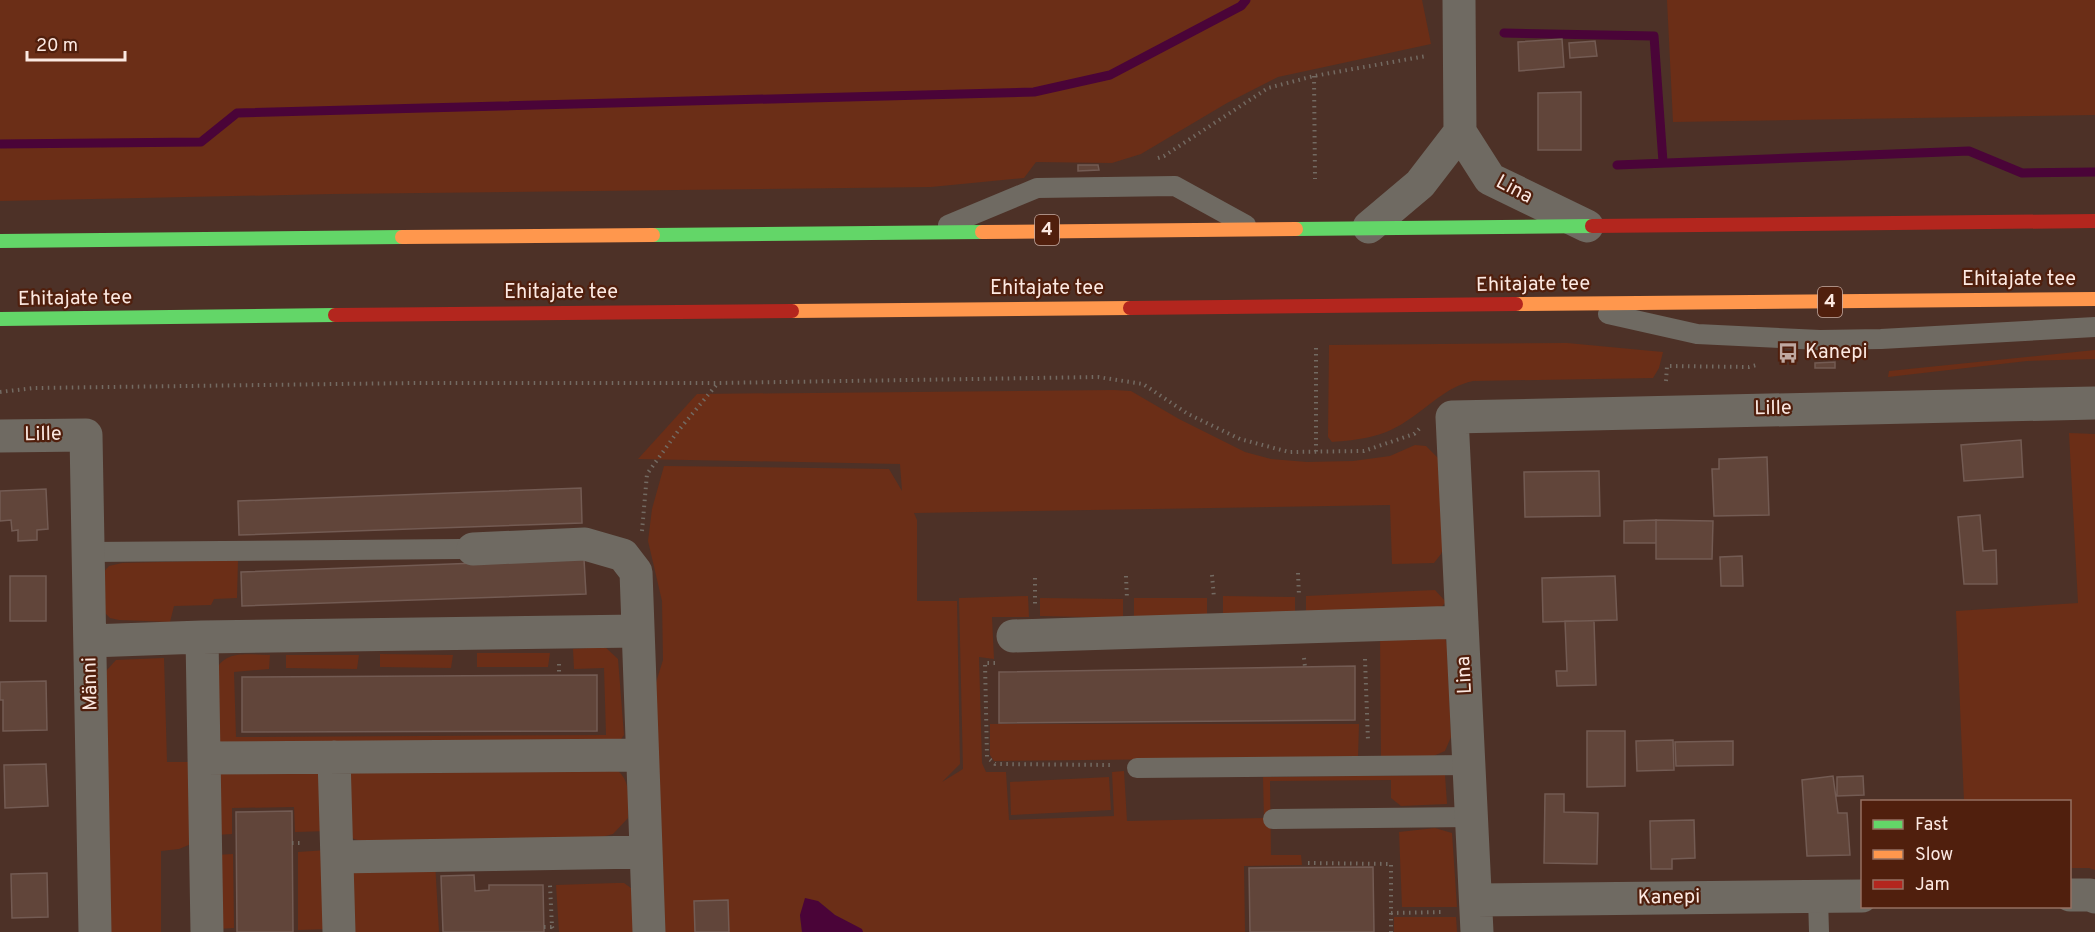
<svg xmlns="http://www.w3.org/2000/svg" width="2095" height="932" font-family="Overpass,sans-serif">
<rect width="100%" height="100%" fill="#4d3127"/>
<path fill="#6b2e17" d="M0 0H1422L1431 44 1278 77 1227 103 1141 154 1112 163 1036 162 1024 178 931 187 333 194 0 201Z
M1667 0H2095V115L1673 122Z
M1567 343 1663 352 1659 368 1653 378 1473 381C1445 387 1428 408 1405 422 1383 437 1358 440 1332 442L1328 437 1329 345Z
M2095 350V359L2027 361 1888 377 1889 371Z
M1114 390 1131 391 1179 419 1245 452 1271 459 1307 462 1353 461 1390 456 1415 445 1426 446 1440 460 1446 541 1441 554 1434 563 1392 564 1390 505 914 513 917 520V601H957L960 764 942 782 963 769 959 598 1028 596 1029 617H992L994 659 979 657 982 763 986 772H1006L1009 820 1114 816 1112 772 1124 771 1127 821 1264 818 1263 777 1445 775 1447 804 1401 806 1391 798V780L1270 781 1271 855H1301L1302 865 1244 866 1245 932H863L861 929 835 915 818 901 800 915 802 932H654L648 708 663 660 662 601 648 541 652 509 664 466 889 469 902 491 900 464 638 459 697 394Z
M2069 433 2095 434V870L2089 868H2070V802L1964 801 1956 611 2078 603Z
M238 560 237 598 214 599 211 605 174 606 170 622 119 620 110 618 102 610 100 576 109 566 122 563Z
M1435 590 1446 602 1434 615 1306 613V596Z
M1223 596 1295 597V615H1223Z
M1040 598 1123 599V618L1040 616Z
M1134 598H1207V616H1134Z
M1380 630 1444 634 1447 645 1451 737 1445 751 1431 757H1381Z
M605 647 618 659 624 735 617 745 217 747 216 670C226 649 250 655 270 655L269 669 234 672 236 737 606 735 604 668 574 669 573 649Z
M477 653H550L548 667H477Z
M380 654 453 655 451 668 380 667Z
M286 655H359L357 669 286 668Z
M164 658 167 762H196L191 844 179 849 161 851V932H105L106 671 116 660Z
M990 724H1359L1358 757 994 761 990 755Z
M316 767 322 774 330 831 295 832 294 807 232 808V834L216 835V770Z
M614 768C632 779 628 799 628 818L613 834 598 838 369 843 354 839 344 832 343 782 352 771Z
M1109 777 1111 810 1011 815 1010 782Z
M1435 828 1452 833 1457 907H1402L1399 832Z
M327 850 330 929 298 930V852Z
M233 854 234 928 217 929 215 855Z
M435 861 439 932H348L351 870Z
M616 883H624L631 888 636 932H559L556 885Z
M1394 917H1456L1457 932H1394Z"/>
<path fill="#4a0438" d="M805 898 818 901 835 915 862 929 863 932H802L800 915Z"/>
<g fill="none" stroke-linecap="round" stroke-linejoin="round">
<path stroke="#4a0438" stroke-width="9" d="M1504 33 1654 36 1663 162
M0 144 201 142 237 113 1034 92 1110 75 1241 6 1246 0
M1617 165 1969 151 2022 173 2095 172"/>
</g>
<path fill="#61453a" stroke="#735b53" stroke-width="1.5" d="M1562 39 1564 67 1519 71 1518 42Z
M1595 41 1597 56 1570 58 1569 43Z
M1581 92V150H1538V93Z
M1078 165H1098L1099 170 1078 171Z
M1835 362V368H1815V363Z
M2021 440 2023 477 1964 481 1961 445Z
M1767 457 1769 515 1714 516 1712 469H1719V459Z
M1599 471 1600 516 1525 517 1524 472Z
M581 488 582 523 239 535 238 501Z
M46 489 48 529 37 530V540L18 541V530L12 531 11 520 0 521V491Z
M1980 515 1983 551 1996 550 1997 584H1964L1958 517Z
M1656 520V543H1624V521Z
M1656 520 1713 521 1712 559H1656Z
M1742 556 1743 586H1721L1720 557Z
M584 559 586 594 242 606 241 572Z
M10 576H46V621H10Z
M1615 576 1617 620 1543 622 1542 578Z
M1565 621H1594L1596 685 1557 686 1556 671H1567Z
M1355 666V720L999 723V672Z
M597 675V731L242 732V677Z
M46 681 47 730 3 731V700H0V682Z
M1587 731H1625V786L1587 787Z
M1673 740 1674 770 1637 771 1636 741Z
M1733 741V765L1676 766 1675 742Z
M46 764 48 806 5 808 4 765Z
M1833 776 1838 813H1847L1850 855 1807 856 1802 780Z
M1863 776 1864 795 1837 796V777Z
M1545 794H1564V812L1598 813 1597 864 1544 863Z
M292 811 293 932H237L236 812Z
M1694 820 1695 858 1672 859V869H1651L1650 821Z
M1373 867 1374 932H1250L1249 868Z
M47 873 48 917 12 918 11 874Z
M474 875 475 891 489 890V885H543L544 932H443L441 876Z
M728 900 729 932H695L694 901Z"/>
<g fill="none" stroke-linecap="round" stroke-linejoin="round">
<path stroke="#736a62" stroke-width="4" stroke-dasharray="1.5 4.5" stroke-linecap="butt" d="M1314 76 1315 179
M1158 158 1164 156 1268 88 1314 76 1426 56
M1316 348V453
M1666 381 1667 366 1749 367 1757 365
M0 392 34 388 414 383H719L1098 377 1143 384 1188 414 1240 439 1289 452 1364 451 1414 434 1420 428
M642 531 647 474 678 431 718 383
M1298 573 1299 596
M1212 575 1214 598
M1126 576 1127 599
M1035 578V604
M1304 658 1305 667
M1365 659 1368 741
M995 663H985L987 757 995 764 1112 765
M559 664V675
M292 843H303
M1308 863 1391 864V932
M1391 913 1444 912
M544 927H552L550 885
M552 927 555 932"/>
<path stroke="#6f6a62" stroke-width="20" d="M948 225 1037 188 1175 186 1246 225
M1608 314 1697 334 1820 340 1881 339 2095 327
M89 552 461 549
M1137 768 1470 765
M1273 819 1472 817
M1818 897 1819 932"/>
<path stroke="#6f6a62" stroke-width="33" d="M1459 0 1460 132
M1369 227 1420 184 1460 132 1490 179 1587 226
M0 436 86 435 95 932
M473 549 585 544 623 555 636 572 649 932
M1013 636 1462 622
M202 637 207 932
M90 641 202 637 638 631
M334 757 339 932
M204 758 642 755
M337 857 646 852
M2070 895H2090L2095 897
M1476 900 1862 896
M1477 932 1452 417 2095 403"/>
<path stroke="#63d668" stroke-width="14" d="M1296 229 1592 226
M653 235 982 232
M0 241 402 237
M0 319 335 315"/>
<path stroke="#ff974d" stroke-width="14" d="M982 232 1296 229
M402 237 653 235
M1516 304 2095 299
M792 311 1130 308"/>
<path stroke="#b3261e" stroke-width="14" d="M1592 226 2095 221
M1130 308 1516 304
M335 315 792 311"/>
</g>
<defs>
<g id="bus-bare" transform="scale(1.62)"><path d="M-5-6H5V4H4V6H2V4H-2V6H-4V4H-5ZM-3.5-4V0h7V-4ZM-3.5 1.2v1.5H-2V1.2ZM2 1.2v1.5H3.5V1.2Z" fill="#bfa9a1" stroke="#501f0d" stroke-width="2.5" paint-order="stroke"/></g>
</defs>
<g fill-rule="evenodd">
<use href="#bus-bare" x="1788" y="353"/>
</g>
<g text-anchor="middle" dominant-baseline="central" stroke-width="4.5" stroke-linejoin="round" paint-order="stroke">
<g fill="#501f0d" stroke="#c8aca2" stroke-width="1.5">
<rect x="1035" y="215" width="24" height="30" rx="4.5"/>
<rect x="1818" y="287" width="24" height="30" rx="4.5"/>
</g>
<g font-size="18" font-weight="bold" fill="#fce9e2">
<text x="1047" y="230">4</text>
<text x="1830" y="302">4</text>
</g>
<g font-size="20" fill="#fce9e2" stroke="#501f0d">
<text transform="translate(1514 190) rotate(28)">Lina</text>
<text x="2019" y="280">Ehitajate tee</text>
<text transform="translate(1533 285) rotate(-1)">Ehitajate tee</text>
<text x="1047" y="289">Ehitajate tee</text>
<text x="561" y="293">Ehitajate tee</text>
<text transform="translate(75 299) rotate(-1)">Ehitajate tee</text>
<text transform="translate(1773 409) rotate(-1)">Lille</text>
<text transform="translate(43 435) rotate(-1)">Lille</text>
<text transform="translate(1465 675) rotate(-93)">Lina</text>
<text transform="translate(91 684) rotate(-91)">Männi</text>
<text transform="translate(1669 898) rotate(-1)">Kanepi</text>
</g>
<g font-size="20" fill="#fce9e2" stroke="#501f0d" text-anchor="start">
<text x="1805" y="353">Kanepi</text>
</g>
</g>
<rect x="1861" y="800" width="210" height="108" fill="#501f0d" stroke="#957062" stroke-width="1.5"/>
<rect x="1873" y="820" width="30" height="9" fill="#63d668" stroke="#957062" stroke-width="1.5"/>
<text x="1915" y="830" font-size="18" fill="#fce9e2">Fast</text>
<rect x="1873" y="850" width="30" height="9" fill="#ff974d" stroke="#957062" stroke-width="1.5"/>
<text x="1915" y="860" font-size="18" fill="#fce9e2">Slow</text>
<rect x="1873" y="880" width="30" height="9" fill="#b3261e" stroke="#957062" stroke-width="1.5"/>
<text x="1915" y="890" font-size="18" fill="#fce9e2">Jam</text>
<path d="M27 51v9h98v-9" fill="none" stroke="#fce9e2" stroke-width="3"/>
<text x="36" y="51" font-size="18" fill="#fce9e2" stroke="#501f0d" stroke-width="4.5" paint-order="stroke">20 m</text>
</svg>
